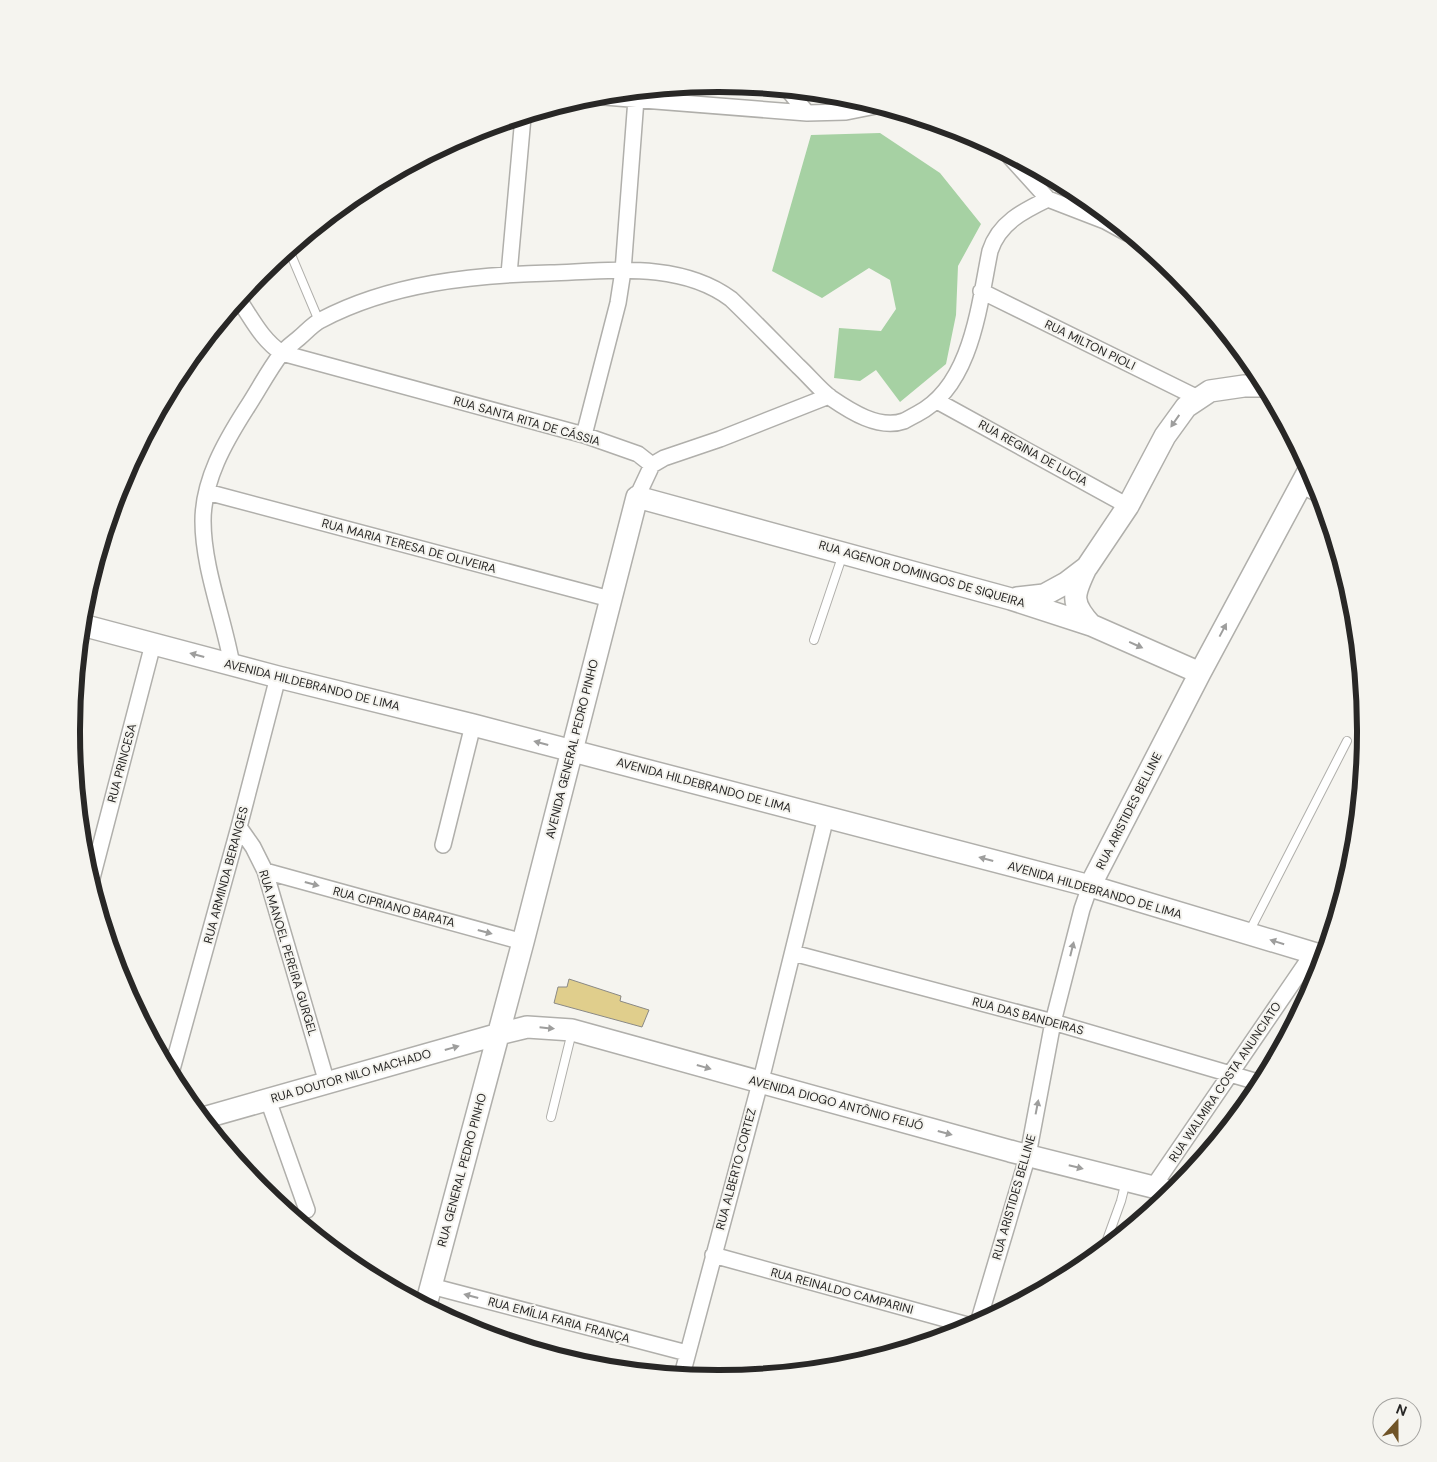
<svg xmlns="http://www.w3.org/2000/svg" width="1437" height="1462" font-family="'DM Sans',sans-serif">
<rect width="100%" height="100%" fill="#f5f4ef"/>
<path fill="#a6d1a3" d="M880 133 940 173 981 224 958 266 956 315 946 364 900 402 876 370 860 381 834 378 839 328 881 331 896 309 890 280 869 268 822 298 772 271 811 135Z"/>
<path fill="#e0ce8c" stroke="#8a8985" d="M569 979 621 996 620 1001 649 1010 642 1027 554 1003 558 987H567Z"/>
<g fill="none" stroke-linecap="round" stroke-linejoin="round">
<g stroke="#b0afab" stroke-width="10">
<path id="lane" d="M289 250 319 321
M814 640 843 554
M1249 932 1347 741
M551 1117 572 1032
M1104 1248 1121 1201 1126 1181"/>
</g>
<g stroke="#b0afab" stroke-width="18">
<path id="street" d="M789 91 807 113
M592 96 807 113 846 112 876 106
M1010 157 1048 199
M1105 221 1127 233
M509 274 523 117
M981 291 1198 398
M239 300C252 319 262 340 282 353L584 435 638 454 652 465
M937 401 1128 506
M584 435 618 303 623 271 636 99
M652 465 664 458 720 439 829 396
M1301 485 1320 495
M207 492 610 599
M637 497 652 465
M232 665C224 619 203 568 203 521 203 480 225 442 246 409 258 391 268 371 281 354 286 348 293 343 299 338 306 332 313 324 321 320 391 283 473 275 550 273 610 271 680 261 731 299 754 321 776 344 798 366 809 376 819 389 831 398 850 411 879 430 904 421 908 419 913 416 917 414 972 386 979 305 990 251 999 223 1023 211 1048 199L1105 221H1112
M239 827 253 847 265 871 327 1083
M443 845 473 725
M265 871 523 942
M91 882 153 644
M793 953 1053 1022 1261 1083
M171 1073 239 827 278 677
M268 1100 307 1210
M1153 1187 1313 953
M713 1255 971 1326
M431 1286 687 1353
M978 1323 1028 1155 1053 1022 1082 909 1090 886
M682 1375 764 1068 826 817"/>
</g>
<g stroke="#b0afab" stroke-width="24">
<path id="secondary" d="M1086 568C1073 595 1070 602 1091 625
M1017 598 1044 595 1066 583 1087 567 1128 506 1165 436 1186 407 1210 391 1244 386H1265
M82 625 278 677 473 725 1090 886 1323 956
M1090 886 1200 673 1309 470
M203 1118 499 1034 527 1027 572 1030 1010 1151 1173 1192
M426 1305 523 942 637 497 1011 599 1091 625 1200 673"/>
</g>
<use href="#lane" stroke="#fff" stroke-width="8"/>
<use href="#street" stroke="#fff" stroke-width="15"/>
<use href="#secondary" stroke="#fff" stroke-width="21"/>
</g>
<defs><path id="oneway-solid" d="M-6-.8H1V-3.2L6.5 0L1 3.2V.8H-6Z" transform="scale(1.25)"/></defs>
<g fill="#9e9e9d">
<use href="#oneway-solid" transform="translate(1175 421) rotate(125)"/>
<use href="#oneway-solid" transform="translate(1223 630) rotate(-62)"/>
<use href="#oneway-solid" transform="translate(1136 645) rotate(24)"/>
<use href="#oneway-solid" transform="translate(197 655) rotate(-165)"/>
<use href="#oneway-solid" transform="translate(541 743) rotate(-165)"/>
<use href="#oneway-solid" transform="translate(986 859) rotate(-165)"/>
<use href="#oneway-solid" transform="translate(312 884) rotate(15)"/>
<use href="#oneway-solid" transform="translate(485 932) rotate(15)"/>
<use href="#oneway-solid" transform="translate(1277 942) rotate(-163)"/>
<use href="#oneway-solid" transform="translate(1072 949) rotate(-76)"/>
<use href="#oneway-solid" transform="translate(547 1028) rotate(6)"/>
<use href="#oneway-solid" transform="translate(452 1048) rotate(-16)"/>
<use href="#oneway-solid" transform="translate(704 1067) rotate(16)"/>
<use href="#oneway-solid" transform="translate(1037 1107) rotate(-79)"/>
<use href="#oneway-solid" transform="translate(945 1133) rotate(15)"/>
<use href="#oneway-solid" transform="translate(1076 1167) rotate(14)"/>
<use href="#oneway-solid" transform="translate(471 1296) rotate(-165)"/>
</g>
<g text-anchor="middle" dominant-baseline="central" stroke-width="4" stroke-linejoin="round" paint-order="stroke">
<g font-size="12" fill="#282726" stroke="#f5f4ef">
<text transform="translate(1090 345) rotate(26)">RUA MILTON PIOLI</text>
<text transform="translate(527 421) rotate(16)">RUA SANTA RITA DE CÁSSIA</text>
<text transform="translate(1033 453) rotate(29)">RUA REGINA DE LUCIA</text>
<text transform="translate(409 546) rotate(15)">RUA MARIA TERESA DE OLIVEIRA</text>
<text transform="translate(922 574) rotate(16)">RUA AGENOR DOMINGOS DE SIQUEIRA</text>
<text transform="translate(312 685) rotate(14)">AVENIDA HILDEBRANDO DE LIMA</text>
<text transform="translate(572 749) rotate(-76)">AVENIDA GENERAL PEDRO PINHO</text>
<text transform="translate(122 763) rotate(-75)">RUA PRINCESA</text>
<text transform="translate(704 785) rotate(15)">AVENIDA HILDEBRANDO DE LIMA</text>
<text transform="translate(1129 811) rotate(-63)">RUA ARISTIDES BELLINE</text>
<text transform="translate(226 875) rotate(-75)">RUA ARMINDA BERANGES</text>
<text transform="translate(1095 890) rotate(16)">AVENIDA HILDEBRANDO DE LIMA</text>
<text transform="translate(394 907) rotate(15)">RUA CIPRIANO BARATA</text>
<text transform="translate(288 953) rotate(73)">RUA MANOEL PEREIRA GURGEL</text>
<text transform="translate(1028 1016) rotate(15)">RUA DAS BANDEIRAS</text>
<text transform="translate(351 1076) rotate(-16)">RUA DOUTOR NILO MACHADO</text>
<text transform="translate(1225 1082) rotate(-56)">RUA WALMIRA COSTA ANUNCIATO</text>
<text transform="translate(836 1103) rotate(15)">AVENIDA DIOGO ANTÔNIO FEIJÓ</text>
<text transform="translate(736 1169) rotate(-75)">RUA ALBERTO CORTEZ</text>
<text transform="translate(462 1170) rotate(-75)">RUA GENERAL PEDRO PINHO</text>
<text transform="translate(1014 1197) rotate(-74)">RUA ARISTIDES BELLINE</text>
<text transform="translate(842 1291) rotate(15)">RUA REINALDO CAMPARINI</text>
<text transform="translate(559 1320) rotate(15)">RUA EMÍLIA FARIA FRANÇA</text>
</g>
</g>
<path d="M0 0H1437V1462H0ZM718 92H719A638 638 0 0 1 1357 730V732A638 638 0 0 1 719 1370H718A638 638 0 0 1 80 732V730A638 638 0 0 1 718 92Z" fill="#f5f4ef" fill-rule="evenodd"/>
<path fill="none" stroke="#282726" stroke-width="6" d="M718 92H719A638 638 0 0 1 1357 730V732A638 638 0 0 1 719 1370H718A638 638 0 0 1 80 732V730A638 638 0 0 1 718 92Z"/>
<g transform="translate(1397 1422) rotate(21)"><circle r="24" fill="#f5f4ef" stroke="#a3a29f"/>
<path d="M0-4L9 19L0 12L-9 19Z" fill="#705427"/>
<text y="-8" font-size="14" font-weight="bold" text-anchor="middle" fill="#282726">N</text>
</g>
</svg>
